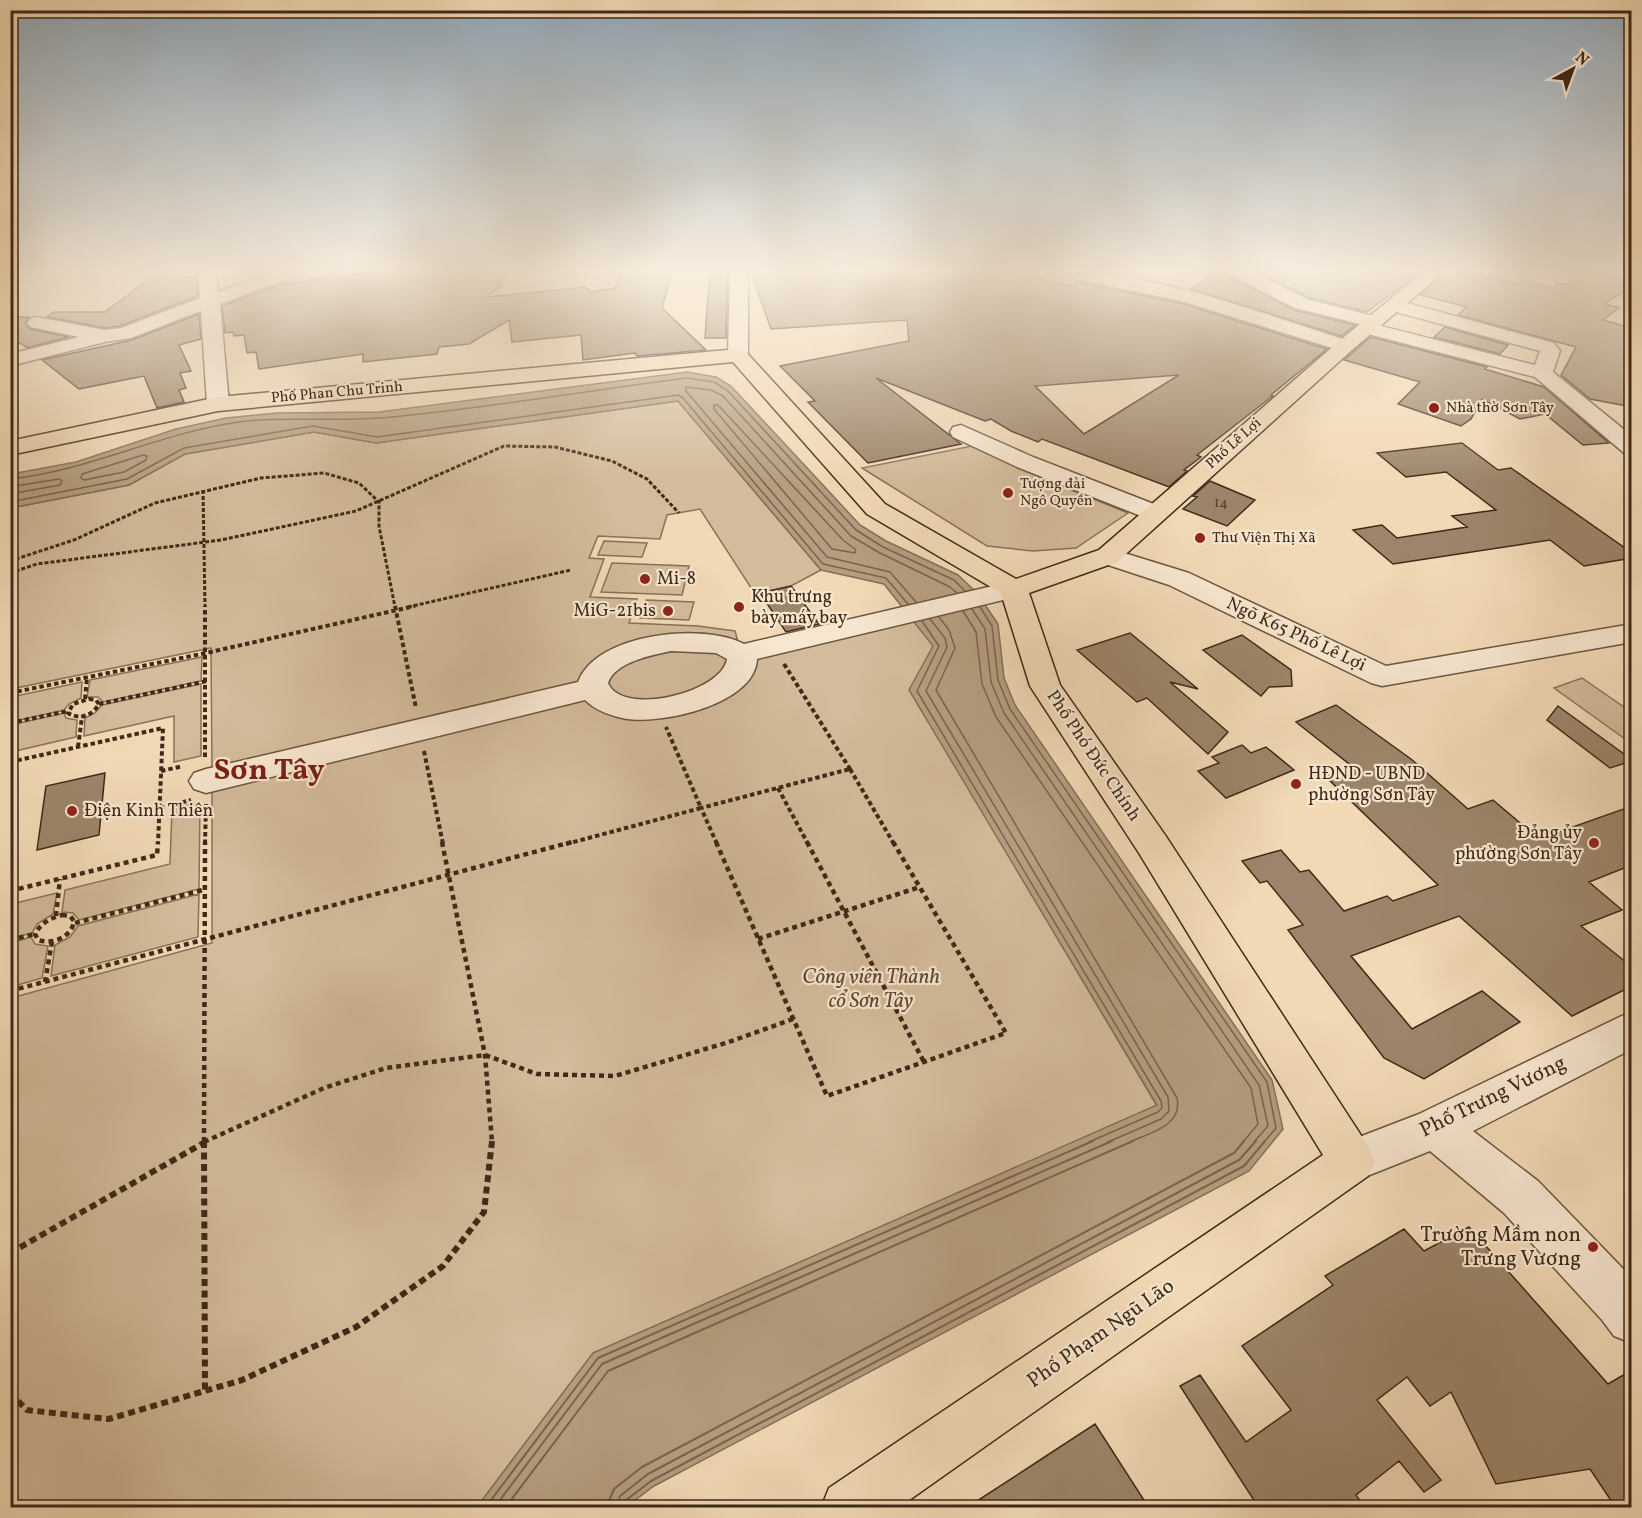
<svg xmlns="http://www.w3.org/2000/svg" width="1642" height="1518" font-family="Vollkorn,serif">
<rect width="100%" height="100%" fill="#f2d9b6"/>
<filter id="stains"><feTurbulence type="fractalNoise" baseFrequency=".00333" numOctaves="4"/><feColorMatrix values="0 0 0 0 .2 0 0 0 0 .09 0 0 0 0 .02 0 0 0 .5 -.17"/></filter>
<radialGradient id="worn" r=".72"><stop offset=".6" stop-color="#630" stop-opacity="0"/><stop offset="1" stop-color="#630" stop-opacity=".3"/></radialGradient>
<path fill="#d3bb9b" stroke="#887259" stroke-width="1.5" d="M678 401 821 570 791 586 755 594 700 509 667 515 660 539 598 536 589 558 604 559 590 597 637 599 629 623 698 626 735 631 738 642 670 640 584 681 212 770 211 648 11 689V508L129 485 185 454 314 432 376 443Z
M982 444 1054 483 1128 513 1076 548 1033 551 987 546 862 468Z
M604 541 647 543 642 557 598 555Z
M612 563 689 566 682 595 601 592Z
M646 600 694 602 689 620 640 618Z
M913 620 934 646 910 690 1157 1106 593 1353 477 1507 11 1508V998L212 943V790L590 698 673 712 749 655Z
M697 647 726 655 732 665 694 693 642 704 612 697 605 677C631 655 664 649 697 647Z
M202 657 201 681 103 702 98 697H87L90 680Z
M1582 678 1631 712V736L1625 739 1554 688Z
M82 682 81 698 69 704 64 710 11 722V697Z
M201 684V756L174 762V716L84 736 85 718 95 713 102 705Z
M64 713 66 718 77 720 76 737 11 752V725Z
M200 802 199 889 79 920 73 913 62 912 65 890 170 864 172 809Z
M57 893 53 914 37 924 32 933 11 938V904Z
M199 894 198 937 51 976 55 945 70 937 78 926Z
M31 937 35 944 48 946 42 978 11 987V943Z"/>
<path fill="#b59e80" stroke="#857056" stroke-width="1.5" d="M687 372 716 377 731 386 860 525 886 541 958 575 978 594 998 624 1004 678 1015 705 1272 1080 1283 1129 1249 1171 654 1486 626 1507H477L593 1353 1157 1105 909 690 933 646 884 584 821 570 678 401 376 443 314 432 185 454 129 485 11 508V474L76 462 176 429 226 418 277 413 379 412Z"/>
<g fill="none" stroke-linecap="round" stroke-linejoin="round">
<path stroke="#7a644c" stroke-width="1.5" d="M714 405H718L843 540 855 549V553L832 549 714 409Z
M143 455 147 456 146 460 124 472 84 480 81 478 82 474Z
M10 479C85 471 152 437 226 424 276 415 329 422 380 418 483 409 585 391 687 378L714 382 728 391 856 530 883 547 954 580 965 591
M10 487 59 479 62 481 60 485 10 494
M10 502 127 479 184 448 313 426 377 437 678 395 683 398 823 564 886 578 908 604
M916 602 890 572 827 557 686 391V387L711 390 723 396 851 536 880 553 950 587 957 593
M980 607 992 626 998 680 1010 709 1267 1082 1276 1128 1264 1142
M972 609 985 629 991 682 1004 713 1259 1085 1268 1126 1254 1142
M963 611 976 632 982 684 996 717 1251 1088 1258 1124 1243 1142
M939 617 949 630 955 648 936 690 1177 1098C1183 1126 1149 1133 1130 1142
M930 619 945 638 947 647 926 691 1168 1097 1169 1111 1161 1119 1108 1142
M922 621 939 646 917 691 1161 1101 1162 1108 1158 1112 1089 1142"/>
<path stroke="#7a644c" stroke-width="2" d="M485 1508 598 1358 1093 1141
M494 1508 602 1364 1112 1141
M505 1508 608 1371 1133 1141
M606 1508 614 1489 642 1467 1234 1153 1244 1141
M616 1508 620 1496 648 1474 1239 1160 1256 1141
M623 1508 625 1501 651 1481 1244 1166 1265 1141"/>
</g>
<path fill="#9c856a" stroke="#3e2a17" stroke-width="1.5" fill-rule="evenodd" d="M380 270H409L457 276 465 270H510L498 284 503 285 487 297 586 287 590 292 615 288 620 273H672L662 308 706 350 637 356 635 353 583 360 581 335 512 342 509 320 469 344 439 347 437 354 363 362V354L259 369 256 352 247 353 244 335 234 336 233 332 225 333 222 306 279 285Z
M710 270H728L726 338H705Z
M750 270H879L940 274 943 270H994L1073 286 1076 282 1180 303 1327 349 1271 395 1273 396 1270 398 1197 455 1201 457 1184 470 1187 471 1169 487 1042 439 1038 442 1011 431 991 419 985 421 876 378 961 444 868 463 808 402 815 401 780 366 909 341 907 320 771 329ZM1179 375 1084 434 1035 386Z
M1221 270 1227 276 1294 310 1355 325 1341 336 1191 289Z
M1254 270H1407L1419 273 1367 312 1310 298Z
M1467 270H1478L1482 276 1514 284 1524 280 1554 288 1558 283 1566 285 1584 270 1602 272 1605 276 1632 282V285L1605 304 1619 308 1603 320 1632 328V407L1590 399 1561 375 1576 347 1458 315 1467 307 1420 295 1440 278 1451 280Z
M152 277 196 278 198 296 120 326 105 328 47 317 54 312H105Z
M199 314 201 339 179 345 191 371 180 373 186 388 179 390 184 402 157 408 144 376 79 389 42 360 132 340Z
M10 317H29L25 323 30 329 69 337 27 348 22 344 10 342Z
M1445 327 1508 345 1500 354 1434 337Z
M1371 337 1487 367 1485 369 1544 387 1609 443 1583 445 1545 414 1520 419 1482 399 1471 419 1461 426 1398 404 1420 382 1344 360Z
M1462 443 1498 470 1511 468 1632 553V558L1584 566 1550 540 1393 564 1353 530 1382 525 1397 538 1467 527 1452 516 1496 510 1446 472 1406 477 1377 453Z
M1210 481 1255 500 1227 526 1183 509 1197 497 1193 496Z
M791 586 819 624 786 632 760 593Z
M1130 633 1198 689 1170 682 1228 732 1208 754 1147 698 1137 702 1077 650Z
M1242 635 1291 670 1292 686 1269 687 1261 696 1203 650Z
M1336 705 1411 759 1468 809 1493 800 1539 839 1632 806V865L1589 882 1622 910 1581 926 1632 967V986L1572 1016 1459 916 1351 956 1412 1029 1482 991 1520 1022 1424 1079 1384 1058 1288 930 1303 925 1267 881 1260 883 1242 861 1281 850 1300 872 1309 870 1344 911 1387 896 1393 901 1438 885 1325 776 1353 767 1296 722Z
M1558 706 1632 760V761L1610 768 1547 720Z
M1242 745 1251 753 1266 747 1294 770 1226 798 1198 771 1219 763 1212 757Z
M105 773 99 835 37 850 46 786Z
M1469 1227 1608 1384 1632 1370V1508H1616L1590 1469 1496 1484 1451 1392 1430 1406 1407 1377 1377 1400 1441 1480 1424 1492 1399 1461 1356 1495 1365 1508H1259L1180 1386 1200 1375 1246 1442 1291 1410 1242 1346 1333 1285 1325 1276 1404 1229 1424 1251Z
M1095 1424 1149 1508H966L1040 1460Z"/>
<g fill="none" stroke-linecap="round" stroke-linejoin="round">
<g stroke="#6b563f" stroke-width="3">
<path id="minor" d="M198 270H216L218 292 279 270H305L302 274 220 304 229 404 226 409 218 411 210 409 207 404 201 311 131 338 105 342 10 366V354L79 337 30 327 27 323 30 319 37 317 105 330 121 328 200 298Z
M730 270H748V355L745 359H731L728 355Z
M1047 270C1151 270 1254 311 1352 342L1355 346 1352 350 1345 352 1181 301 1056 275 1050 274Z
M1225 270H1248L1309 300 1381 318 1384 322 1381 326 1535 365 1540 351 1389 310 1387 306 1389 302 1396 300 1554 343 1560 351 1553 372 1632 436V455L1624 453 1535 377 1360 332 1357 328 1360 324 1295 308 1228 274Z
M1480 270H1510L1521 273 1524 277 1521 281 1515 282 1483 274Z
M1603 270H1632V280L1606 274Z
M961 425 1033 457 1164 508 1168 513 1164 518 1155 521 1146 518 1017 467 953 437 950 432 953 427Z
M1108 548 1189 573 1386 666 1632 624V642L1382 686 1371 683 1169 585 1099 562 1095 556 1099 550Z
M1014 581 1024 583 1028 589 1024 595 757 659C755 704 664 724 627 719 611 716 596 711 585 700L206 793 194 789 189 781 194 773 206 769 578 682C596 633 703 622 744 644ZM671 651 716 653 727 659C722 693 622 717 608 683 615 662 652 655 671 651Z
M1632 1011V1049L1473 1131 1538 1181 1632 1278V1343L1614 1336 1602 1320 1504 1213 1430 1151 1352 1182 1336 1176 1329 1161 1336 1146 1419 1114Z"/>
</g>
<g stroke="#3e2a17" stroke-width="3">
<path id="major" d="M1426 270H1446L1352 350 1117 562 1029 593 1060 685 1165 835 1368 1146 1375 1161 1368 1176 898 1508H821L829 1488 1323 1155 1139 853 1030 686 1001 593 867 514 733 362 218 411 10 455V441L218 397 738 349 745 351 885 504 1016 579 1099 550 1338 342Z"/>
</g>
<path stroke="#3e2a17" stroke-width="3" stroke-dasharray="4 2" stroke-linecap="butt" d="M203 490 205 607
M10 561 74 540 155 503 261 478 324 473 359 483 379 502V526L395 607
M10 573 37 564 221 540 356 511 504 446 555 447 612 461 647 479 679 513
M408 607 571 570"/>
<path stroke="#3e2a17" stroke-width="4" stroke-dasharray="4.5 3" stroke-linecap="butt" d="M395 606 416 708
M784 664 850 769
M10 693 206 653 415 606
M85 699 87 677
M89 699 96 700 99 704C92 716 80 720 68 713L73 704Z
M99 704 207 681
M10 723 68 711
M78 747 82 717
M424 751 443 844
M205 757V606
M10 762 163 728 158 844
M850 769 894 844
M161 771 183 766
M778 788 808 844
M160 808 191 800
M205 844 206 804
M566 844 701 808 666 727
M717 844 701 808 850 769"/>
<path stroke="#3e2a17" stroke-width="4.5" stroke-dasharray="5 4" stroke-linecap="butt" d="M442 842 485 1055 492 1142
M716 842 827 1096 1006 1033 893 842
M807 842 924 1062
M10 891 157 855 158 842
M62 915 70 916 74 921C72 937 53 945 38 940L35 934C41 923 50 918 62 915Z
M56 916 60 879
M75 923 203 890
M758 939 920 887
M10 940 35 934
M45 982 52 942
M10 991 572 842
M204 1142 324 1088 386 1068 485 1055 537 1074 615 1076 729 1042 793 1019
M204 1142 205 842"/>
<path stroke="#3e2a17" stroke-width="6" stroke-dasharray="7 4.5" stroke-linecap="butt" d="M204 1141 205 1391
M10 1253 207 1141
M10 1393 27 1410 109 1419 242 1380 356 1327 443 1266 484 1212 492 1141"/>
<use href="#minor" fill="#f7e6d0" fill-rule="evenodd"/>
<use href="#major" fill="#f2d9b6" fill-rule="evenodd"/>
</g>
<linearGradient id="sky" x2="0" y2="1"><stop stop-color="#93abbe"/><stop offset="0.56" stop-color="#f9eede"/><stop offset="1" stop-color="#f9eede" stop-opacity="0"/></linearGradient>
<rect width="1642" height="483" fill="url(#sky)"/>
<g fill="#8f2418" stroke="#f7e6d0" stroke-width="2">
<circle cx="1434" cy="408" r="6"/>
<circle cx="1008" cy="493" r="6"/>
<circle cx="1200" cy="538" r="6"/>
<circle cx="645" cy="579" r="6"/>
<circle cx="739" cy="607" r="6"/>
<circle cx="668" cy="611" r="6"/>
<circle cx="1296" cy="784" r="6"/>
<circle cx="72" cy="811" r="6"/>
<circle cx="1594" cy="843" r="6"/>
<circle cx="1593" cy="1247" r="6"/>
</g>
<g text-anchor="middle" dominant-baseline="central" stroke-width="4.5" stroke-linejoin="round" paint-order="stroke">
<g font-size="14" fill="#56412c">
<text x="1221" y="503">14</text>
</g>
<g font-size="15" fill="#3e2a17" stroke="#f7e6d0">
<text transform="translate(337 393) rotate(-5)">Phố Phan Chu Trinh</text>
<text transform="translate(1234 444) rotate(-42)">Phố Lê Lợi</text>
</g>
<g font-size="15" fill="#3e2a17" stroke="#f7e6d0" text-anchor="start">
<text x="1446" y="408">Nhà thờ Sơn Tây</text>
<text x="1020" y="484">Tượng đài<tspan x="1020" dy="17">Ngô Quyền</tspan></text>
<text x="1212" y="538">Thư Viện Thị Xã</text>
</g>
<g font-size="18" fill="#3e2a17" stroke="#f7e6d0" text-anchor="start">
<text x="657" y="579">Mi-8</text>
<text x="751" y="597">Khu trưng<tspan x="751" dy="21">bày máy bay</tspan></text>
<text x="656" y="611" text-anchor="end">MiG-21bis</text>
<text x="1308" y="774">HĐND - UBND<tspan x="1308" dy="21">phường Sơn Tây</tspan></text>
<text x="84" y="811">Điện Kinh Thiên</text>
<text x="1582" y="833" text-anchor="end">Đảng ủy<tspan x="1582" dy="21">phường Sơn Tây</tspan></text>
</g>
<g font-size="18" fill="#3e2a17" stroke="#f7e6d0">
<text transform="translate(1296 635) rotate(25)">Ngõ K65 Phố Lê Lợi</text>
<text transform="translate(1093 756) rotate(56)">Phố Phó Đức Chính</text>
</g>
<g font-size="21" font-style="italic" fill="#5c4731" stroke="#f7e6d0">
<text x="871" y="977">Công viên Thành<tspan x="871" dy="24">cổ Sơn Tây</tspan></text>
</g>
<g font-size="21" fill="#3e2a17" stroke="#f7e6d0">
<text transform="translate(1493 1097) rotate(-26)">Phố Trưng Vương</text>
<text transform="translate(1101 1334) rotate(-35)">Phố Phạm Ngũ Lão</text>
</g>
<g font-size="21" fill="#3e2a17" stroke="#f7e6d0" text-anchor="end">
<text x="1581" y="1235">Trường Mầm non<tspan x="1581" dy="24">Trưng Vương</tspan></text>
</g>
<g font-size="30" font-weight="bold" fill="#7a1f14" stroke="#f7e6d0">
<text x="269" y="771">Sơn Tây</text>
</g>
</g>
<rect width="1642" height="1518" fill="none" stroke="#f2d9b6" stroke-width="36"/>
<rect x="12" y="12" width="1618" height="1494" fill="none" stroke="#3e2a17" stroke-width="3"/>
<rect x="18" y="18" width="1606" height="1482" fill="none" stroke="#3e2a17" stroke-width="1.5"/>
<g transform="translate(1573 69) rotate(41)" stroke="#f7e6d0" stroke-width="4.5" paint-order="stroke">
<path d="M0-4.5L10 22L0 15L-10 22Z" fill="#3e2a17"/>
<text y="-9" font-size="16" font-weight="bold" text-anchor="middle" fill="#3e2a17">N</text>
</g>
<rect width="100%" height="100%" filter="url(#stains)"/>
<rect width="100%" height="100%" fill="url(#worn)"/>
</svg>
